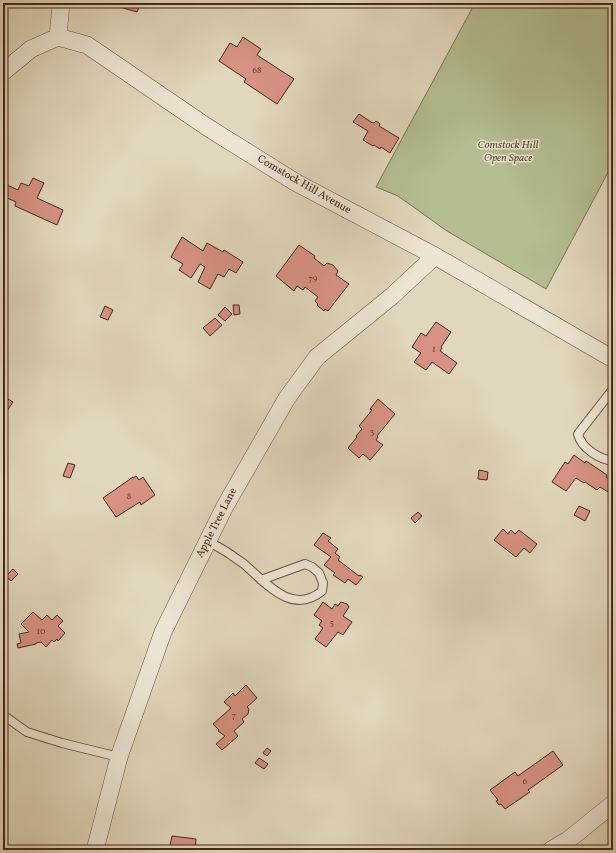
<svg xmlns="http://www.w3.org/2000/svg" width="616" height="853" font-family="Vollkorn,serif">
<rect width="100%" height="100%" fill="#e1d7bc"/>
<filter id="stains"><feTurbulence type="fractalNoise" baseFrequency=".005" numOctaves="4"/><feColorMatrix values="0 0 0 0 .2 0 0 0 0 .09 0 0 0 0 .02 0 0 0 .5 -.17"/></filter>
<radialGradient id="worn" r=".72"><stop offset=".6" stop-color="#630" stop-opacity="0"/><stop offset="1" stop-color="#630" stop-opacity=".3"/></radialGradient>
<path fill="#b3be91" stroke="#7d7254" d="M475 3H613V163L546 289 447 231 398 196 376 187Z"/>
<path fill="#d79284" stroke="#472717" d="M117 3H141L137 12 116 6Z
M243 37 261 49 257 55 294 79 277 104 244 82 246 79 219 61 230 43 237 47Z
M359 114 371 122 374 123 376 121 380 124 379 126 399 138 390 153 381 147 380 149 374 145 373 146 363 140 368 131 353 122Z
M33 178 44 183 37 198 63 210 57 225 15 206 16 202 3 196V183L18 190 21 183 29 186Z
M182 237 203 251 207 243 223 252 224 250 243 262 236 273 229 269 224 277 218 274 210 289 198 282 205 267 200 264 191 278 179 270 183 264 171 257Z
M299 245 315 256 314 258 324 266 327 263 333 265 338 271 336 275 349 284 328 311 325 309 324 311 317 305 318 304 315 301 318 297 305 287 303 290 297 286 294 291 276 276Z
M233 305H239L240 314 234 315Z
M105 306 113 310 108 320 100 317Z
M225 307 232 314 225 321 218 315Z
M215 318 222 325 210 336 203 328Z
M436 322 451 332 441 347 442 348 440 351 457 363 449 374 432 362 426 370 414 362 421 353 412 347 421 333 426 336Z
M3 396 13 402 3 417Z
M378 399 395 414 377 436 378 437 376 440 383 445 370 460 363 454 359 458 348 448 357 437 356 436 362 429 359 426 372 410 370 409Z
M574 455 585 463 586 461 607 475 606 477 613 482V495L600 487 597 490 585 482 584 483 576 478 566 491 552 482 565 462 568 464Z
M68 463 75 465 70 478 63 476Z
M479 470 488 472 487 480 478 479Z
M136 476 139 480 143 477 155 495 141 505 140 502 116 517 103 498 133 477V478Z
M579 506 590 511 585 521 574 515Z
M418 512 422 516 415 523 411 518Z
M503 529 508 534 511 530 515 534 519 530 537 544 530 553 524 548 516 557 494 540Z
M323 533 331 538 328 541 338 549 335 553 340 557 338 560 359 576 360 575 363 577 356 585 348 579 345 583 333 575 335 573 324 565 331 557 314 545Z
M13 569 18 574 11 581 6 576Z
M323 602 332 609 335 604 338 606 341 602 347 604 349 607 343 616 352 622 343 635 338 632 326 647 315 639 323 628 319 625 322 621 314 615Z
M33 612 42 620 47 615 52 620 57 615 63 621 58 626 65 633 58 641 57 639 54 642 52 640 46 647 41 642 36 643V644L18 648 17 644 21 643 19 634 29 632 21 624Z
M246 685 257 698 247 707 249 709 248 714 242 719 244 722 234 731 238 736 222 750 216 744 225 736 218 731 219 730 213 724 231 708 224 702 233 693 235 696Z
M267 748 271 751 267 756 263 753Z
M553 751 563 765 528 790 530 792 505 809 501 804 499 805 496 801 498 800 490 790 515 772 518 776Z
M259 758 268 764 264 769 255 763Z
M172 836 196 839 195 850H169Z"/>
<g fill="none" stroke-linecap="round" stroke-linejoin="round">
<g stroke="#6e5340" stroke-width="10">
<path id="service" d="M613 389 578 434C581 448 599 459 613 461
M208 541C221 548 232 555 244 564 266 583 292 616 322 591L323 583 319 573 312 567 305 564 261 580
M3 715 27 732 62 743 119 757"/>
</g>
<g stroke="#6e5340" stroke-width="18">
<path id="minor" d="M58 37 61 3
M3 72 31 49 58 37 87 45 207 127 295 182 435 256 613 359
M95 850 119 757 163 632 224 508 287 398 317 357 392 296 435 256
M551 850 568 840 613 804"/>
</g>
<use href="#service" stroke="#ece5d3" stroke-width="8"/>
<use href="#minor" stroke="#ece5d3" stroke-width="17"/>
</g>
<g text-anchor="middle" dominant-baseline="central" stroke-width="3" stroke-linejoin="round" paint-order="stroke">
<g font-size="9" fill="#6b4232">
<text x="257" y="70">68</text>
<text x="313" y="278">79</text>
<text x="434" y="349">1</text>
<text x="372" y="431">3</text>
<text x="129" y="496">8</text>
<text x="332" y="622">5</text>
<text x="41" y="631">10</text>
<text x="234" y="715">7</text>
<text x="525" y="781">6</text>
</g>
<g font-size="11" font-style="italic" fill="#5d452f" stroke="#ece5d3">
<text x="508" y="145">Comstock Hill<tspan x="508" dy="13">Open Space</tspan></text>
</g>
<g font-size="11" fill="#472717" stroke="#ece5d3">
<text transform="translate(304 185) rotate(30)">Comstock Hill Avenue</text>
<text transform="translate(217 523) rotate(-63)">Apple Tree Lane</text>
</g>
</g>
<rect width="616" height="853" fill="none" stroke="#e1d7bc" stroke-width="16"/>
<rect x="4" y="4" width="608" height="845" fill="none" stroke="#472717" stroke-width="2"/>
<rect x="8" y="8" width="600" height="837" fill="none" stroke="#472717"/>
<rect width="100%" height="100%" filter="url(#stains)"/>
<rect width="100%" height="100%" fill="url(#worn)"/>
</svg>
